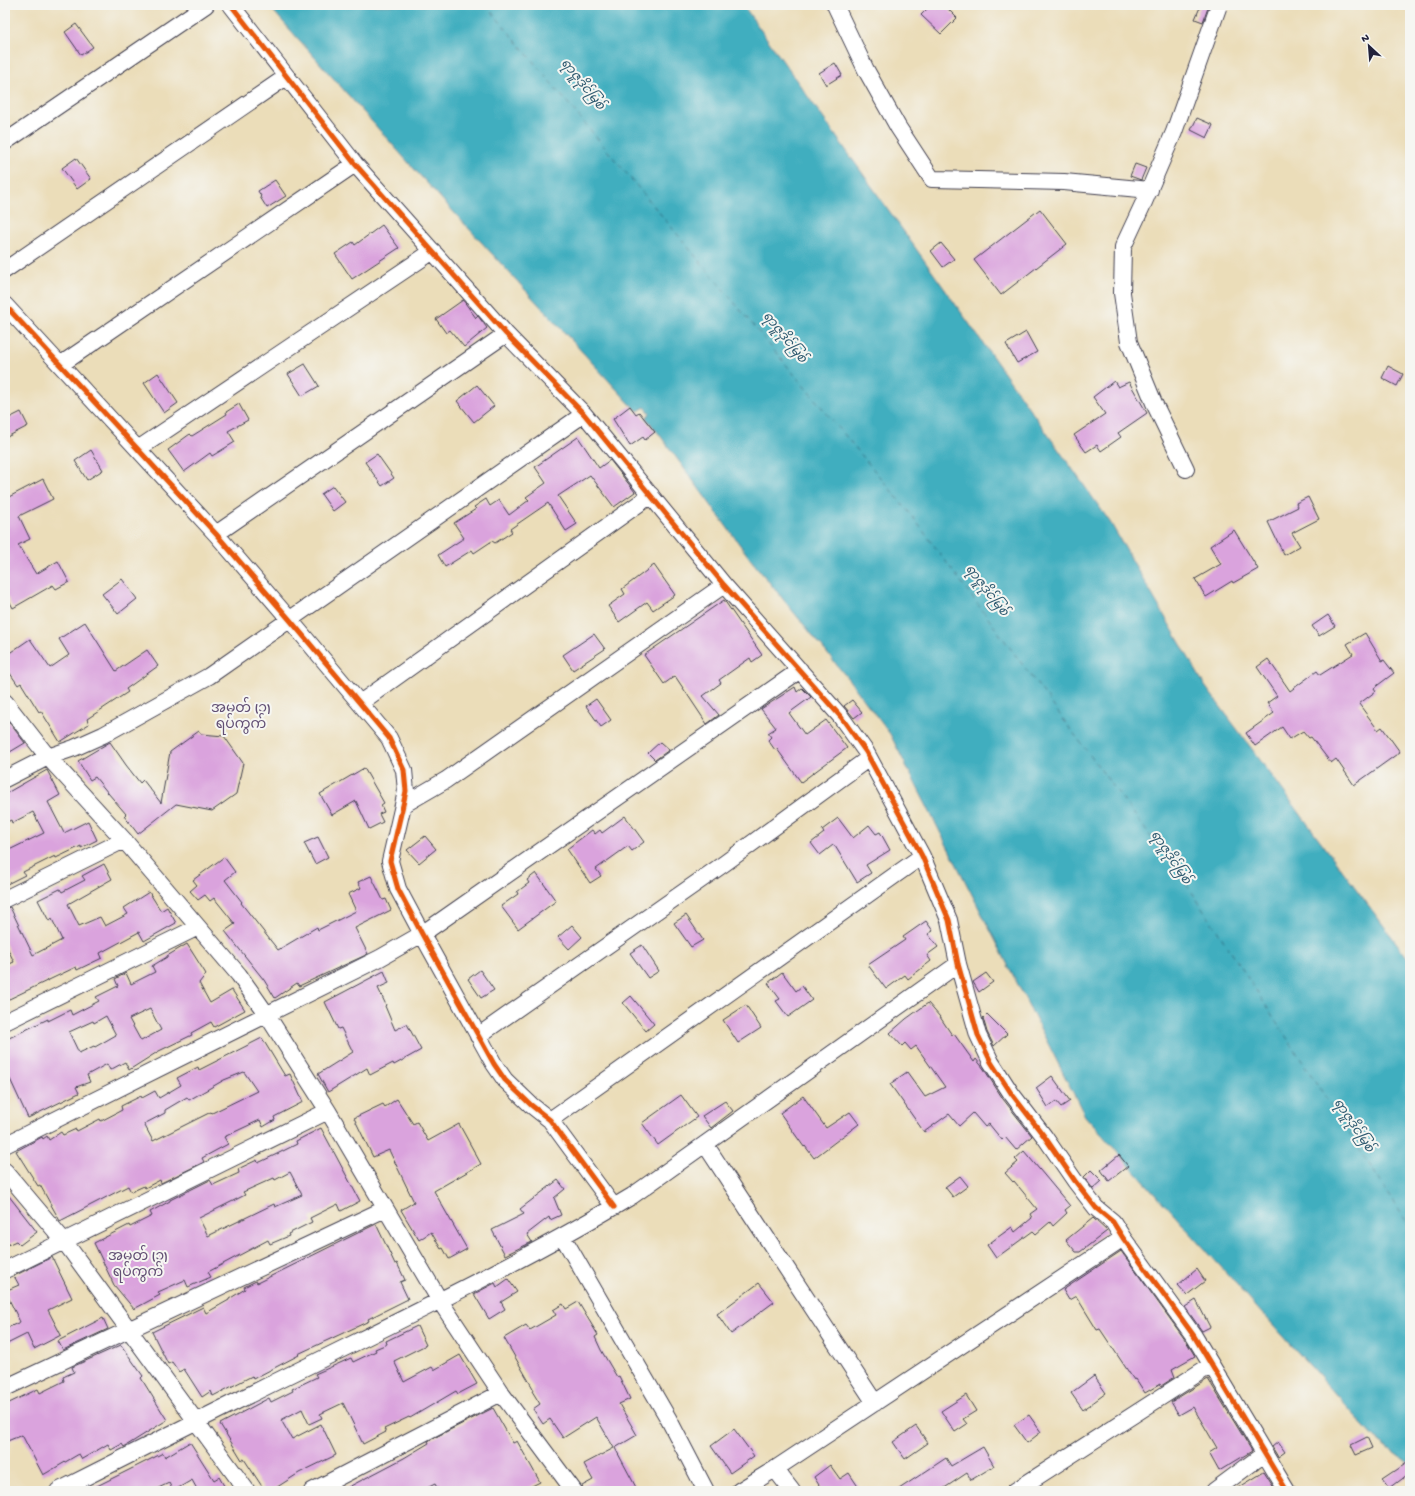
<svg xmlns="http://www.w3.org/2000/svg" width="1415" height="1496" font-family="'Gochi Hand','Noto Sans Myanmar',sans-serif">
<rect width="100%" height="100%" fill="#f6f6f2"/>
<filter id="ink" filterUnits="userSpaceOnUse"><feTurbulence type="fractalNoise" baseFrequency=".025" numOctaves="2"/><feDisplacementMap in="SourceGraphic" scale="8" xChannelSelector="R" yChannelSelector="G"/><feConvolveMatrix kernelMatrix="1 2 1 2 8 2 1 2 1" color-interpolation-filters="sRGB"/></filter>
<filter id="wash" filterUnits="userSpaceOnUse"><feTurbulence type="fractalNoise" baseFrequency=".012" numOctaves="4" result="noise"/><feDisplacementMap in="SourceGraphic" scale="16" xChannelSelector="R" yChannelSelector="G"/><feGaussianBlur stdDeviation="0.9" result="paint"/><feColorMatrix in="noise" values="0 0 0 0 0 0 0 0 0 0 0 0 0 0 0 0 0 1.4 0 .05"/><feComposite in="paint" operator="in"/></filter>
<g filter="url(#wash)">
<rect width="100%" height="100%" fill="#ebddb9"/>
<path fill="#41aebf" stroke="#32687d" d="M268 5H743L1110 522 1205 686 1410 961V1464L1375 1438 1085 1116 890 734 849 680 751 560 659 434 646 418 650 413 645 407 638 411 631 405 415 170Z"/>
<g fill="none" stroke-linecap="round" stroke-linejoin="round">
<path stroke="#2e5a70" stroke-width="1" stroke-dasharray="5 4" stroke-linecap="butt" d="M486 5 909 512 1194 895 1410 1227"/>
</g>
<g id="blocks">
<path fill="#daa3dd" fill-rule="evenodd" d="M931 5H944L957 18 941 34 921 15Z
M1201 5H1209L1203 22 1195 19Z
M76 24 93 47 81 55 65 32Z
M835 63 842 75 826 85 819 73Z
M1197 118 1213 125 1207 138 1191 130Z
M76 158 91 179 77 189 62 168Z
M1135 164 1146 168 1141 180 1130 176Z
M275 180 286 196 267 208 260 197 261 196 258 191Z
M1040 209 1067 244 1001 295 974 260Z
M382 225 399 248 352 279 335 254 353 242 355 245Z
M941 243 954 259 943 267 931 251Z
M463 300 476 318 478 316 487 328 464 347 450 330 446 333 436 319Z
M1026 332 1037 352 1017 363 1006 344Z
M305 364 319 386 302 396 288 374Z
M1388 366 1403 374 1397 386 1382 378Z
M158 373 178 403 164 413 144 383Z
M1114 381 1118 387 1129 382 1147 413 1118 433 1121 437 1101 451 1097 445 1086 452 1074 435 1105 414 1093 397Z
M477 385 494 406 474 422 457 401Z
M239 404 248 420 228 431 235 442 212 456 210 453 184 472 168 450 190 434 192 436 227 414 226 412Z
M630 406 636 414 639 412 655 432 645 440 643 437 630 446 613 419Z
M21 412 28 426 5 438V420Z
M578 437 599 468 610 460 635 492 614 507 590 475 558 496 577 524 566 531 548 503 510 529 512 532 495 543 492 541 474 553 472 550 445 567 438 555 464 538 454 523 476 509 474 507 486 499 490 506 499 500 509 515 529 500 526 497 546 483 535 467Z
M91 450 103 470 87 480 75 461Z
M377 454 394 478 382 486 365 462Z
M43 479 53 499 19 516 30 539 18 545 36 574 58 561 69 582 56 589 53 585 13 608 5 593V499Z
M333 486 345 502 333 511 321 494Z
M1308 497 1319 519 1292 533 1300 546 1284 555 1268 522 1298 507 1296 503Z
M1234 530 1258 569 1233 583 1232 581 1206 597 1195 579 1221 564 1210 546Z
M654 565 675 595 653 610 647 602 619 622 608 606 625 594 622 589Z
M122 579 137 599 118 614 102 594Z
M724 600 762 655 752 662 750 658 719 680 721 683 703 696 719 715 707 724 675 676 664 684 644 655Z
M1328 615 1335 626 1319 636 1312 626Z
M85 622 116 671 147 650 158 666 126 689 128 692 87 719 89 724 60 742 41 711 39 712 21 683 18 685 5 666V656L30 639 50 668 69 655 59 639Z
M1365 633 1382 661 1384 660 1394 673 1374 688 1376 691 1359 704 1378 730 1382 727 1400 752 1354 785 1336 759 1331 763 1311 737 1309 738 1303 731 1290 739 1282 727 1255 746 1246 733 1274 713 1267 703 1277 696 1257 667 1268 659 1290 691 1317 671 1320 675 1353 654 1347 644Z
M594 634 605 649 573 670 563 655Z
M795 687 797 692 802 688 811 697 789 713 805 735 826 720 847 748 801 782 777 749 775 750 768 740 771 737 768 733 776 728 761 709Z
M596 699 611 720 601 727 586 706Z
M852 700 862 712 854 718 844 706Z
M5 717 25 743 5 755Z
M199 731 201 734 224 736 243 763 236 794 212 811 176 804 138 834 124 816 126 814 108 793 95 777 90 780 78 761 110 742 126 765 140 783 143 780 161 803 170 752Z
M660 742 669 750 655 760 648 753Z
M364 768 384 803 381 805 384 812 379 814 383 822 369 829 356 801 332 815 320 794Z
M47 770 60 795 48 802 64 833 88 821 97 840 81 848V846L56 858 55 856 23 872 25 875 5 885V852L44 833 33 812 12 823 11 820 5 823V794Z
M625 816 644 842 632 851 628 846 596 869 601 876 590 883 567 849 592 830 595 834 600 830 602 833Z
M838 818 853 838 869 825 876 834 880 832 890 850 866 865 871 873 857 882 835 846 833 845 820 855 811 843 824 833 822 830Z
M425 836 436 849 419 863 407 850Z
M318 837 328 857 315 864 304 843Z
M224 857 235 872 225 880 242 902 241 903 278 950 317 927 318 930 356 911 348 894 361 888 358 882 371 876 383 900 386 899 391 910 355 928 368 954 299 986 297 983 275 998 264 980 225 931 235 924 214 898 210 901 205 895 198 900 190 891 197 885 193 880Z
M104 864 112 879 68 904 79 926 100 917 105 926 128 914 124 908 149 892 161 911 167 907 176 923 144 941 139 932 100 953 102 958 77 970 76 967 5 1001V966L14 962 5 943V908L10 907 33 955 62 940 52 919 49 921 38 900 60 889 62 892 85 880 82 876Z
M536 873 556 901 518 929 501 906 518 894 517 892 529 883 527 880Z
M686 915 703 940 691 947 674 923Z
M926 921 933 931 928 934 938 947 927 955 931 961 908 979 905 975 886 989 868 965 905 940 903 937Z
M572 925 582 937 569 949 558 937Z
M187 944 206 974 199 983 210 1003 232 990 245 1010 214 1027 211 1022 191 1033 192 1035 159 1051 129 1070 125 1062 110 1070 107 1064 87 1075 90 1082 76 1087 79 1093 28 1118 10 1079 5 1082V1040L48 1019V1021L70 1010 72 1015 99 1001 96 997 118 986 115 979 126 973 131 984 155 972 152 966 167 957V956ZM150 1009 161 1030 141 1041 129 1019ZM106 1016 116 1035 95 1047 94 1046 79 1053 69 1032 93 1021 94 1023Z
M642 945 659 971 648 978 630 953Z
M480 970 494 990 481 998 468 979Z
M384 971 389 983 378 988 386 1005 385 1006 395 1030 407 1024 421 1050 394 1065 393 1063 370 1075 367 1068 328 1092 318 1074 353 1052 341 1028 338 1029 325 1002Z
M782 972 796 991 802 986 812 1000 788 1017 776 1001 780 999 768 983Z
M986 973 993 982 979 992 973 982Z
M631 996 654 1024 646 1031 623 1003Z
M928 1003 940 1017 952 1035 954 1034 974 1062 976 1059 984 1069 1003 1099 1032 1136 1016 1150 1005 1137 1002 1140 989 1124 985 1127 973 1113 959 1126 949 1114 924 1132 890 1084 907 1072 925 1097 945 1087 916 1046 911 1050 905 1043 902 1046 890 1033 906 1019Z
M746 1005 761 1028 738 1043 723 1020Z
M987 1014 1007 1034 994 1046 987 1032 983 1018Z
M262 1038 285 1076 290 1074 303 1102 274 1117 275 1120 263 1127 260 1120 224 1137 228 1144 202 1158 204 1162 161 1183 160 1180 145 1188 144 1186 131 1192 128 1186 60 1221 40 1185 38 1186 16 1151 42 1137 43 1139 47 1136 49 1140 61 1132 63 1135 76 1129 77 1131 100 1119 101 1121 122 1110 121 1106 141 1096 142 1098 155 1091 159 1098 181 1085 177 1078 198 1067 199 1070ZM244 1072 257 1091 212 1113 211 1112 153 1141 144 1124 165 1113V1110L187 1097 189 1100 224 1080Z
M1052 1076 1070 1101 1061 1107 1056 1101 1048 1107 1036 1088Z
M681 1095 697 1117 658 1145 642 1123Z
M803 1096 826 1128 850 1112 859 1124 814 1158 805 1146 804 1147 780 1113Z
M397 1099 413 1124 417 1122 428 1141 459 1124 481 1164 434 1191 467 1249 449 1259 443 1248 441 1249 431 1232 419 1240 401 1210 414 1202 389 1150 373 1157 354 1118 383 1104 385 1107Z
M725 1101 733 1111 711 1128 702 1116Z
M321 1128 360 1201 341 1211 338 1204 310 1218 312 1222 288 1234 289 1236 270 1244 268 1240 208 1272 211 1277 188 1287 185 1280 158 1292 160 1295 134 1309 114 1285 94 1243 129 1225 130 1227 152 1216 150 1212 170 1201V1200L210 1180 213 1185 239 1173 238 1169 257 1160 258 1163 277 1154 297 1144 296 1141ZM290 1172 302 1195 275 1207 274 1204 208 1236 199 1218 245 1195 243 1192 274 1178 275 1180Z
M1024 1151 1070 1206 1065 1210 1067 1213 1053 1226 1050 1222 1036 1234 1033 1231 996 1258 987 1245 1012 1227 1015 1232 1032 1218 1030 1214 1037 1209 1014 1181 1013 1182 1005 1173 1018 1162 1015 1159Z
M1119 1155 1128 1166 1109 1181 1101 1170Z
M1091 1170 1102 1181 1093 1189 1084 1177Z
M960 1176 968 1186 953 1197 945 1187Z
M558 1180 565 1189 554 1198 561 1215 550 1220 549 1217 527 1234 532 1242 505 1255 492 1230 524 1214 520 1209Z
M5 1191 37 1232 20 1245 16 1241 5 1246Z
M1093 1218 1107 1231 1080 1252H1076L1066 1240Z
M376 1224 395 1264 397 1263 405 1280 400 1282 408 1299 368 1319 369 1321 298 1354 299 1355 253 1379 252 1376 213 1396 211 1391 202 1397 184 1369 179 1372 172 1362 168 1364 152 1332 203 1307 206 1313 229 1300V1299L245 1289 244 1287 256 1281 257 1283Z
M1121 1251 1186 1341 1195 1356 1172 1369 1175 1377 1161 1386 1160 1384 1145 1393 1136 1379 1134 1380 1100 1329 1097 1330 1076 1296 1069 1300 1063 1290Z
M52 1257 72 1298 48 1310 61 1335 34 1349 27 1334 5 1345V1329L20 1322 5 1291 19 1285 14 1276Z
M1197 1269 1205 1281 1187 1295 1178 1285Z
M508 1279 517 1292 501 1302 505 1309 489 1319 474 1294 495 1283 497 1287Z
M759 1283 774 1302 731 1334 717 1314Z
M1196 1300 1210 1327 1202 1331 1185 1307Z
M578 1302 598 1335 595 1337 601 1350 617 1377 619 1376 630 1399 619 1404 637 1435 615 1448 638 1491H583L582 1486 593 1480 584 1464 614 1448 596 1417 563 1438 550 1419 543 1424 533 1409 540 1404 532 1391 534 1390 504 1338 526 1325 530 1330 556 1315 553 1310 563 1304 566 1309Z
M103 1318 108 1329 63 1350 58 1341Z
M417 1326 426 1345 394 1361 404 1382 432 1367 434 1370 460 1355 477 1384 458 1394 456 1391 410 1418 409 1417 384 1429 386 1432 363 1444 343 1403 320 1414 322 1418 309 1424 302 1409 281 1420 292 1439 321 1424 336 1455 299 1473 271 1491H265L244 1459 242 1460 220 1424 269 1398 271 1402 293 1391 292 1389 317 1377 315 1374 340 1363 351 1358 353 1362 376 1351 375 1349 387 1344 386 1341Z
M121 1345 143 1376 141 1378 167 1420 124 1447 122 1444 111 1450 108 1444 82 1459 79 1454 43 1475 22 1435 5 1442V1405L38 1389 40 1393 64 1381 63 1377 74 1372 72 1367Z
M1094 1376 1106 1393 1083 1410 1071 1393Z
M1208 1379 1252 1451 1219 1471 1209 1453 1217 1448 1193 1407 1179 1415 1171 1402Z
M966 1395 976 1411 963 1419 967 1424 955 1432 941 1411Z
M493 1408 513 1443 517 1441 540 1482 522 1491H439L435 1484 421 1491H341L404 1458 429 1443 428 1441Z
M1029 1415 1041 1432 1027 1443 1014 1425Z
M916 1426 928 1443 905 1459 893 1442Z
M734 1429 754 1456 730 1473 711 1446Z
M1367 1437 1372 1448 1356 1455 1351 1445Z
M190 1442 214 1480 219 1477 227 1491H193L197 1489 192 1480 173 1491 169 1483 152 1491H87L163 1453 165 1457Z
M1278 1442 1285 1452 1278 1457 1272 1447Z
M983 1447 994 1466 971 1480 967 1473 940 1491H896L946 1458 951 1466Z
M1410 1461V1473L1390 1488 1383 1479Z
M830 1465 840 1479 849 1473 861 1491H821L822 1490 814 1477Z
M1264 1472 1276 1491H1233Z"/>
</g>
</g>
<g filter="url(#ink)">
<use href="#blocks" fill-opacity="0" stroke="#403e4e" stroke-width="1"/>
<g fill="none" stroke-linecap="round" stroke-linejoin="round">
<g stroke="#403e4e" stroke-width="18">
<path id="minor" d="M231 5 355 164 506 334 584 414 724 585 841 717 866 752 922 856 949 920 958 964 978 1035 991 1062 1011 1093 1044 1136 1075 1181 1096 1208 1113 1222 1123 1238 1194 1336 1287 1491
M835 5 866 70 898 127 932 179 1064 182 1150 190
M5 142 206 5
M5 270 286 77
M5 305 216 534 290 620 389 738 404 770 406 791 403 805 390 861 398 889 422 934 494 1064 505 1080 531 1105 550 1120 614 1207
M60 365 355 164
M138 449 433 251
M1186 469 1154 403 1129 342 1122 293 1123 247 1144 202 1174 132 1219 5
M216 534 506 334
M5 702 48 757 124 840 239 975 267 1015 328 1111 440 1301 501 1393 574 1491
M360 703 651 495
M5 779 48 757 74 748 103 735 209 676 584 414
M403 805 446 780 724 585
M5 899 124 840
M5 1022 198 927
M478 1036 725 863 869 758
M550 1120 922 856
M705 1144 875 1403
M5 1145 380 958 422 934 800 670
M5 1171 64 1241 247 1491
M563 1237 668 1418 706 1491
M5 1270 328 1111
M5 1388 385 1209
M775 1469 792 1491
M58 1491C143 1448 228 1405 314 1363 421 1310 529 1258 632 1196L958 964
M312 1491 501 1393
M739 1491 775 1469 1123 1238
M1015 1491 1211 1365
M1214 1491 1264 1454"/>
</g>
<use href="#minor" stroke="#fff" stroke-width="16"/>
<g stroke="#f6f6f2" stroke-width="8">
<path id="cycleway" d="M231 5 355 164 506 334 584 414 724 585 841 717 866 752 922 856 949 920 958 964 978 1035 991 1062 1011 1093 1044 1136 1075 1181 1096 1208 1113 1222 1123 1238 1194 1336 1287 1491
M5 305 216 534 290 620 389 738 404 770 406 791 403 805 390 861 398 889 422 934 494 1064 505 1080 531 1105 550 1120 614 1207"/>
</g>
<use href="#cycleway" stroke="#e8590c" stroke-width="5"/>
</g>
</g>
<g text-anchor="middle" dominant-baseline="central" stroke-width="4" stroke-linejoin="round" paint-order="stroke">
<g font-size="13" font-style="italic" fill="#2e5a70" stroke="#f6f6f2">
<text transform="translate(582 85) rotate(51)">ရာဇူဒိုင်မြစ်</text>
<text transform="translate(784 338) rotate(51)">ရာဇူဒိုင်မြစ်</text>
<text transform="translate(986 591) rotate(52)">ရာဇူဒိုင်မြစ်</text>
<text transform="translate(1170 858) rotate(56)">ရာဇူဒိုင်မြစ်</text>
<text transform="translate(1353 1126) rotate(56)">ရာဇူဒိုင်မြစ်</text>
</g>
<g font-size="14" fill="#624f74" stroke="#f6f6f2">
<text x="241" y="709">အမှတ် (၁)<tspan x="241" dy="16">ရပ်ကွက်</tspan></text>
<text x="138" y="1257">အမှတ် (၃)<tspan x="138" dy="16">ရပ်ကွက်</tspan></text>
</g>
</g>
<rect width="1415" height="1496" fill="none" stroke="#f6f6f2" stroke-width="20"/>
<g transform="translate(1369 46) rotate(334)" stroke="#f6f6f2" stroke-width="3" paint-order="stroke">
<path d="M0-3L7 15L0 10L-7 15Z" fill="#22223b"/>
<text y="-6" font-size="11" font-weight="bold" text-anchor="middle" fill="#22223b">N</text>
</g>
</svg>
